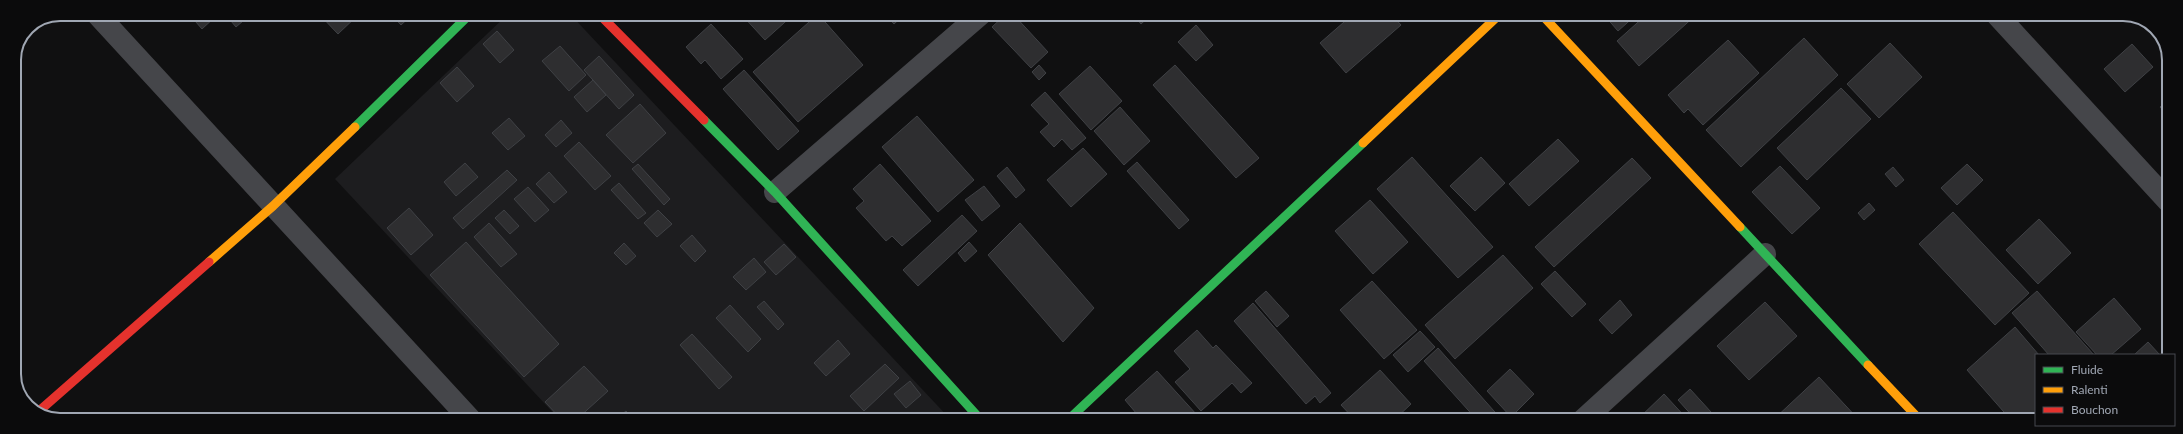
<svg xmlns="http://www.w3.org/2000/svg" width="2183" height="434" font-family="Lato,sans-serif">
<rect width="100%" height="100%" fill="#101011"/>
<path fill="#1d1d1f" d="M508 14H570L951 420 559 419 335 179Z"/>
<path fill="#2e2e30" stroke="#3f4145" d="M189 14H212L215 17 202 29Z
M225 14H251L236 27Z
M319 14H359L338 34Z
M391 14H413L401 25Z
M741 14H794L765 40Z
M818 14 863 65 798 122 753 72Z
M885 14H905L894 24Z
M1006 14H1013L1048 52 1031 68 992 27Z
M1133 14H1152L1141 24Z
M1352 15H1392L1401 25 1346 73 1320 43Z
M1604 15H1636L1618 31Z
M1646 15H1696L1639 66 1617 41Z
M1782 15H1791L1786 19Z
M711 24 743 59 721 79 705 60 701 64 686 47Z
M1196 25 1213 45 1196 61 1178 42Z
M497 31 514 50 500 63 483 44Z
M1804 38 1838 75 1741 167 1706 130Z
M1728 40 1759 73 1703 125 1688 109 1684 113 1668 95Z
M1890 43 1922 77 1879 118 1847 84Z
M2132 44 2153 67 2125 92 2104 69Z
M560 46 586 75 569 91 542 61Z
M599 56 634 95 619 109 584 70Z
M1039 65 1046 73 1039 80 1032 72Z
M1175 65 1259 158 1236 178 1153 85Z
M1090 66 1122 101 1091 130 1059 94Z
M457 67 474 86 457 102 440 83Z
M744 70 799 131 778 150 723 89Z
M593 80 606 95 587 112 574 97Z
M1841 88 1871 119 1807 180 1777 148Z
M1045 92 1086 138 1072 150 1062 139 1054 147 1040 132 1049 124 1031 105Z
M2169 99V117L2160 107Z
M640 104 666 133 633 163 606 135Z
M1120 107 1150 141 1124 165 1094 131Z
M917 116 974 180 938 212 882 147Z
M509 118 525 136 508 150 492 133Z
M561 120 572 133 556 147 545 135Z
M1558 139 1579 161 1529 206 1509 184Z
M579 142 611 176 595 190 564 156Z
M1083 148 1107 174 1071 207 1047 180Z
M1412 157 1493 247 1458 278 1377 189Z
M1481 157 1505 183 1475 211 1450 186Z
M1632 158 1651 178 1554 267 1535 247Z
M1137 162 1189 220 1179 229 1127 171Z
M465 163 478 177 456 196 444 182Z
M638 164 670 199 664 205 632 169Z
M880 164 931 221 902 246 892 236 886 241 856 208 864 201 853 189Z
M1967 164 1983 180 1957 205 1941 188Z
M1780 166 1820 208 1792 234 1752 192Z
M1007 167 1025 190 1016 198 997 176Z
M1893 167 1904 180 1896 187 1885 174Z
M507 170 517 180 463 229 453 218Z
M549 172 567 192 554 203 536 184Z
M619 183 646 213 638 219 611 190Z
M984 186 1000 206 982 221 965 200Z
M528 187 549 210 535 222 514 199Z
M1370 200 1408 242 1373 274 1335 231Z
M1869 203 1875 210 1864 220 1858 213Z
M409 208 433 235 411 255 387 228Z
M504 210 519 226 510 234 495 218Z
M658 210 672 224 657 237 644 223Z
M1953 212 2029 293 1995 325 1919 244Z
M962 215 977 231 918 286 903 270Z
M2039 219 2071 253 2038 284 2006 250Z
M489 223 517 254 501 267 474 237Z
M1020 223 1094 308 1063 342 988 255Z
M692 235 706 251 695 262 680 246Z
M466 242 559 344 524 377 430 275Z
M969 242 977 251 965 262 958 253Z
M624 243 636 256 626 265 614 253Z
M784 244 796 257 776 275 764 262Z
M1503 255 1533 288 1455 359 1425 325Z
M754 258 766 272 746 290 733 277Z
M1555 271 1586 304 1572 317 1541 284Z
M1372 281 1417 330 1384 359 1340 310Z
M1266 291 1289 316 1277 327 1255 301Z
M2037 291 2094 355H2049L2012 313Z
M2114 298 2141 329 2111 355H2097L2076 332Z
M14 300 19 305 14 309Z
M1620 300 1632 315 1612 334 1599 320Z
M764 301 784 324 778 330 757 307Z
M1765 302 1797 336 1749 380 1717 346Z
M1253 303 1331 393 1320 403 1315 396 1306 404 1234 321Z
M730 305 761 339 748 352 716 318Z
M2015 327 2039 355H2036V420H2011L1967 370Z
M1197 330 1213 348 1216 345 1252 383 1241 393 1232 383 1201 411 1175 382 1190 369 1174 351Z
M1420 331 1435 347 1408 372 1393 355Z
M692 334 732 377 719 389 680 345Z
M838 340 850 354 826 376 814 363Z
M2148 342 2160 355H2134Z
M1438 348 1502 420H1477L1424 361Z
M885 364 899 378 864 411 850 396Z
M584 366 608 391 577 419H561L545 402Z
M1510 369 1534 394 1511 417 1487 391Z
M1380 370 1411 404 1394 420H1355L1341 405Z
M1157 371 1197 415 1191 420H1142L1125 400Z
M1819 377 1859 420H1773Z
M910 381 921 395 906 408 894 394Z
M1690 389 1711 412 1702 420H1696L1678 400Z
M1664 394 1688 420H1637Z
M626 411 634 419H616Z
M1283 413 1289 420H1276Z
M193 415 197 419H187Z"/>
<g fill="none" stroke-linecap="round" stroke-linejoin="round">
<path stroke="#45464a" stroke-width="22" d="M97 14 470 419
M1997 15 2168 201
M775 192 981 14
M1583 420 1765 254"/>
<path stroke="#30b455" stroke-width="9" d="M704 120 775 192 981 420
M355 127 470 14
M1740 227 1868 365
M1068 420 1363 143"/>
<path stroke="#ff9f0a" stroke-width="9" d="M1542 15 1740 227
M1363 143 1499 15
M209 262 273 206 355 127
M1868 365 1920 420"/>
<path stroke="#e5322d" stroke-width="9" d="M599 14 704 120
M38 412 209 262"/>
</g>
<path d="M0 0H2183V434H0ZM60 21H2123A39 39 0 0 1 2162 60V374A39 39 0 0 1 2123 413H60A39 39 0 0 1 21 374V60A39 39 0 0 1 60 21Z" fill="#0b0b0c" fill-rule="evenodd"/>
<path fill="none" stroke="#a0a7b3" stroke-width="2" d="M60 21H2123A39 39 0 0 1 2162 60V374A39 39 0 0 1 2123 413H60A39 39 0 0 1 21 374V60A39 39 0 0 1 60 21Z"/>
<rect x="2035" y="354" width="140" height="72" fill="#0b0b0c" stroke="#47494f"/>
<rect x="2043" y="367" width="20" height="6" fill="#30b455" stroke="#47494f"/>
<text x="2071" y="374" font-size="12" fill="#a0a7b3">Fluide</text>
<rect x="2043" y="387" width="20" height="6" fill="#ff9f0a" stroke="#47494f"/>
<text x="2071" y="394" font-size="12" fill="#a0a7b3">Ralenti</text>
<rect x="2043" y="407" width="20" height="6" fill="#e5322d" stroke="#47494f"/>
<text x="2071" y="414" font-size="12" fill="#a0a7b3">Bouchon</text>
</svg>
